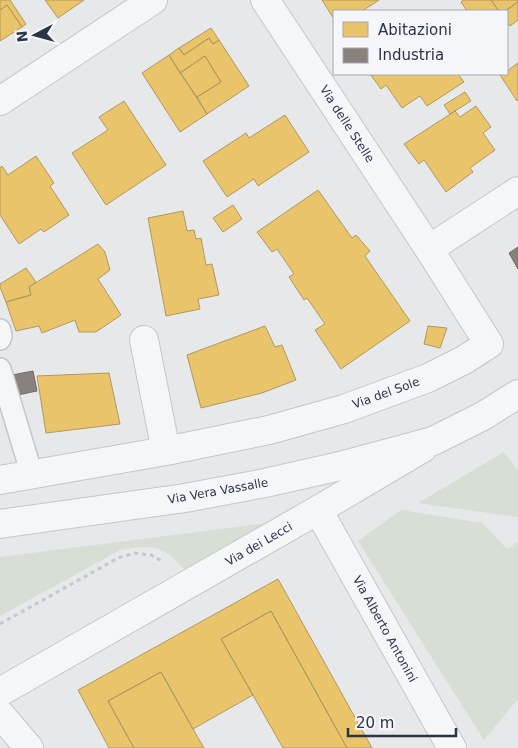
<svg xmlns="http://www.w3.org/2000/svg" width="518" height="748" font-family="'DejaVu Sans',sans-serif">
<rect width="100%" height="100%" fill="#e6e8ea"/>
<path fill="#d6ded6" d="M504 452 518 470V517L418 503Z
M401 510 482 523 507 549 518 542V699L484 740 358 541Z
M276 522 187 572C181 566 174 558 167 553 153 544 136 547 120 550L0 616V557Z"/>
<path fill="#e9c46a" stroke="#b0995f" d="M0 0H10L26 24 22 27 7 5 0 10Z
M45 0H84L58 18Z
M322 0H379L362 11H334V19Z
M463 0H491L499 11H467L461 2Z
M491 0H518V2L505 11H499Z
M518 2V20L510 26 507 22V11H505Z
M7 5 22 27 0 41V10Z
M211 28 219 40 213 44 209 38 184 55 179 48Z
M209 38 213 44 219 40 249 86 207 114 197 97 221 82 205 56 180 73 169 55 179 48 184 55Z
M169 55 207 114 180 132 142 73Z
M205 56 221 82 197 97 180 73Z
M518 63V100L517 101 500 75 502 74H507V71Z
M370 74H458L464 82 427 106 420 96 402 108 386 85 381 89Z
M465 92 471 101 450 114 444 105Z
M124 101 166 165 106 205 72 153 108 130 99 117Z
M476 106 491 127 483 133 495 150 470 168 473 172 446 192 424 160 419 164 404 144 455 111 460 117Z
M285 115 309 152 258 186 254 179 227 197 203 161 246 133 249 138Z
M36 156 54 183 50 186 69 215 44 232 41 229 19 244 0 215V168L2 166 8 175Z
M318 190 352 238 356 235 370 251 365 256 410 321 341 369 315 330 325 324 307 298 304 300 289 277 294 274 277 249 272 252 257 232Z
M233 205 242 219 223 232 213 218Z
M183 211 187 231 194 230 196 239 201 238 206 265 212 264 219 295 198 299 200 309 166 316 148 218Z
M98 244 105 252 110 270 98 279 121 315 96 332H79L75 320 42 333 39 326 16 331 6 302 31 295 29 287Z
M26 268 36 282 29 287 31 295 6 302 0 287V284Z
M265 326 275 347 282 345 296 380 262 393 201 408 187 355Z
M428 326 447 328 440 348 424 344Z
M109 373 120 424 46 433 37 376Z
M278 579 372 748H347L271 611 221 639 253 695 193 729 161 672 108 701 134 748H109L78 690Z
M271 611 347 748H283L221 639Z
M161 672 193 729 204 748H134L108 701Z"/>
<path fill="#8a817c" stroke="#6e6a6c" d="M518 247V269L509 253Z
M33 371 37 391 13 396 7 376Z"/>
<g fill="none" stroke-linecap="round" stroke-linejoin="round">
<g stroke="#c4c6c8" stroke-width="24">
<path id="service" d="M0 330 1 336 0 339
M0 369 32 475"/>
</g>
<g stroke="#c4c6c8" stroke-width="30">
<path id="minor" d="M0 101 153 0
M429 249 518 191
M144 340 166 451
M0 480 166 451 269 430 344 409 428 378 464 360 489 344 429 249 265 0
M318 510 452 748
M0 692 318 510 423 448
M0 714 29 748"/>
</g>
<g stroke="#c4c6c8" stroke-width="30">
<path id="tertiary" d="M0 524 185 498 265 483 340 466 433 441 483 416 518 394"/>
</g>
<path stroke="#c5c6ca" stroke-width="3" stroke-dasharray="4 4" stroke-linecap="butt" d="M0 624 118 558 135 553 151 555 162 561"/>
<use href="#service" stroke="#f5f6f7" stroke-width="21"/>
<use href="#minor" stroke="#f5f6f7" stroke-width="28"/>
<use href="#tertiary" stroke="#f5f6f7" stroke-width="28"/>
</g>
<g text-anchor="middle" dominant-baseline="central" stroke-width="5" stroke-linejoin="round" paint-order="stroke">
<g font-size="12" fill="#2b3445" stroke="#f4f6f9">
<text transform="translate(347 124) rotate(57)">Via delle Stelle</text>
<text transform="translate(386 393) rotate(-20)">Via del Sole</text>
<text transform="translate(218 491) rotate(-10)">Via Vera Vassalle</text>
<text transform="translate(259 544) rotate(-30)">Via dei Lecci</text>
<text transform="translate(385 629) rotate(61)">Via Alberto Antonini</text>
</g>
</g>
<rect x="333" y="10" width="175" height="65" fill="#f4f6f9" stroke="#a4a8b1"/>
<rect x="343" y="22" width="25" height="15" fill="#e9c46a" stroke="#a4a8b1"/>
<text x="378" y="35" font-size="15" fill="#2b3445">Abitazioni</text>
<rect x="343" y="48" width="25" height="15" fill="#8a817c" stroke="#a4a8b1"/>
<text x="378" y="60" font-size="15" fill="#2b3445">Industria</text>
<g transform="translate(35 35) rotate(264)" stroke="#f4f6f9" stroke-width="4" paint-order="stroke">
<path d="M0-4L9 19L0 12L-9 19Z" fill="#2b3445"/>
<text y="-8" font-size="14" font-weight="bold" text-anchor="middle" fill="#2b3445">N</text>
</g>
<path d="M348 728v8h108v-8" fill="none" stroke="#2b3445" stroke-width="2.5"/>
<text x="356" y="728" font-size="15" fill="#2b3445" stroke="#f4f6f9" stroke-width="4" paint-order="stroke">20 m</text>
</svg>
